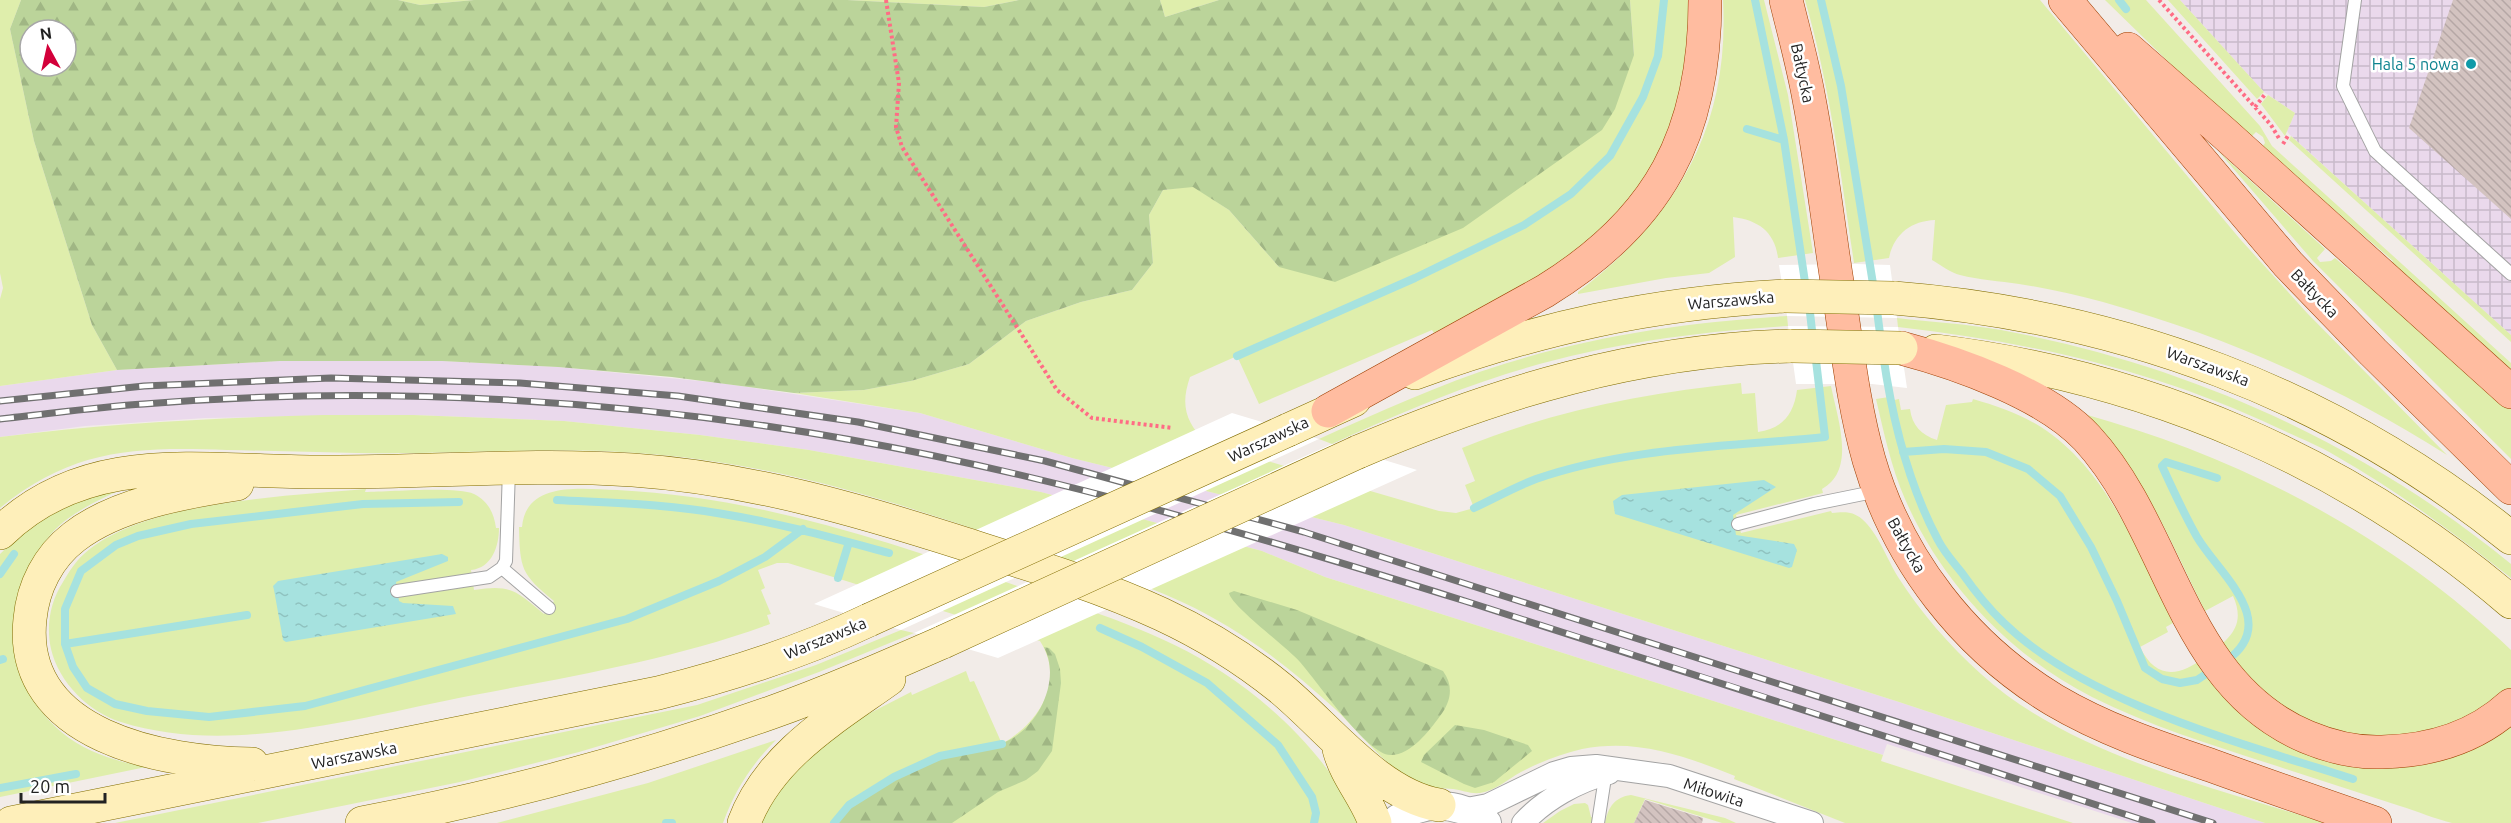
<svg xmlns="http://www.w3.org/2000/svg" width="2511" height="823" font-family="Ubuntu,sans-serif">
<defs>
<pattern id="industrial-grid" width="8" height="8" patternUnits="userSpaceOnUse" patternTransform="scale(1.5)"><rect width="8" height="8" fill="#ead9ec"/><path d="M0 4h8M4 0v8" fill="none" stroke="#c8baca"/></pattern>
<pattern id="forest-firs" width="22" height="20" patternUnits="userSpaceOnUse" patternTransform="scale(1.5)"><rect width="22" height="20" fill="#bbd49a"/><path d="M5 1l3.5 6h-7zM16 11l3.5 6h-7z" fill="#a0b684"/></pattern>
<pattern id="water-ripples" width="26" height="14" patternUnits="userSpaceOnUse" patternTransform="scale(1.5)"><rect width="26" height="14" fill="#a6e2df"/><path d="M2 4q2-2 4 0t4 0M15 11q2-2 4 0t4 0" fill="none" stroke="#8fc2bf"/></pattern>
<pattern id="building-back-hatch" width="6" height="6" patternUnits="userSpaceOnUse" patternTransform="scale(1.5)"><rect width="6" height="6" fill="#d3c3c0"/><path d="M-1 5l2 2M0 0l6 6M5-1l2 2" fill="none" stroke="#b5a7a5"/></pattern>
</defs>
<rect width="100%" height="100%" fill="#f2ece8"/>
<path fill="url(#industrial-grid)" d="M2180 0H2511V335L2289 134 2287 131 2295 113 2264 92Z"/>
<path fill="#ead9ec" d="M280 361H442L558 367 720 383 920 413 1072 458 1344 525 1899 702 2265 823H2132L1887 744 1883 755 1325 577 1262 551 1041 492 809 450 700 435 564 421 413 415 205 418 85 426 0 437V386L117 370Z"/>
<path fill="#dfeeac" d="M0 0H21L10 29 34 141 92 325 117 370 0 386V299L3 288 0 273Z
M398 0H474L420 5Z
M847 0H1019L984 7Z
M1160 0H1219L1165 17Z
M1630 0H1692V49L1661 156 1620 215 1565 263 1468 318 1434 333 1432 330 1259 404 1237 356 1190 377C1180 406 1186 422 1206 443L1439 511 1456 513 1474 508 1465 485 1475 481 1462 448C1552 411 1645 393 1741 383L1742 394 1755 393 1758 432C1782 429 1794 414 1797 390L1831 386C1837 417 1857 470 1822 489L1823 493 1736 515 1741 533 1831 511 1832 513C1844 512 1852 511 1862 519 1878 533 1887 559 1898 577 1921 613 1949 645 1981 674 2071 756 2211 786 2325 823H2265L1899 702 1344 525 1072 458 920 413 794 393 864 390 911 381 969 364 1026 321 1081 302 1132 290 1153 263 1149 215 1163 190 1193 186 1229 210 1279 267 1634 55Z
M1723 0H1764L1788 95 1813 253 1778 258C1775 232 1758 220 1733 217L1735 257 1709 273 1666 278 1578 294V292C1677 217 1730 127 1723 0Z
M1805 0H2040L2240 239 2307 313 2447 455C2336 385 2230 338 2103 302 2076 295 2047 288 2019 284 2000 281 1979 280 1960 275 1951 273 1941 265 1932 260L1935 220C1911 221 1894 234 1889 258L1854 263C1841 175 1830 86 1805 0Z
M2105 0H2146L2260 126 2272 146 2511 363V459L2313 261 2219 152 2325 249 2317 258 2320 262 2331 261 2335 258 2370 288 2393 261 2262 147 2265 143 2263 137 2256 132 2251 137 2183 76Z
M2168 0H2180L2264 92 2257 99Z
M2268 95 2295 113 2285 136 2261 104Z
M2291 136 2511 335V342L2289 140Z
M1787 316 1788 326C1692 332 1597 345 1506 374 1446 393 1389 418 1332 444L1319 439C1379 412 1440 384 1504 364 1596 335 1691 322 1787 316Z
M1897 318C1931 322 1967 324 2001 330 2189 365 2363 443 2511 564V578C2455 534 2398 491 2336 456 2318 445 2297 437 2278 428 2157 371 2031 342 1898 327Z
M1889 397 1890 401 1899 399 1901 410 1910 409C1912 425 1921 435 1937 440L1946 405 1972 402 1973 399C1997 406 2020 414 2041 427 2109 471 2138 553 2173 623L2166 627 2168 632 2140 647C2156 680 2179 677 2205 657 2228 640 2247 627 2233 596L2205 611C2170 541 2142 468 2084 414 2243 458 2392 536 2511 650V823C2492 823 2470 823 2452 823 2435 819 2417 811 2400 806 2364 794 2328 783 2292 771 2225 749 2156 729 2092 697 2010 655 1942 584 1905 499 1891 467 1884 433 1876 399Z
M323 415H413L564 421 700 435 809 450 1041 492 1262 551 1325 577 1883 755 1881 761 2073 823H1845L1734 779 1735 776C1685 756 1637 738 1582 749 1561 754 1540 762 1521 772 1508 779 1495 791 1480 793 1470 794 1462 790 1453 789 1444 788 1433 789 1425 786 1391 775 1360 732 1334 708 1287 665 1240 629 1182 602 1138 581 1088 568 1042 552 905 505 782 463 637 453 544 446 451 455 358 453 314 452 271 451 227 450 136 447 74 448 0 508V437C108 423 215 418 323 415Z
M366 489 365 492C388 492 456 486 474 494 488 501 494 513 496 528H499C499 546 492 568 471 570L474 590C511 584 516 591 544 614L554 601C521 574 520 569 519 527H522C526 480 583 489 617 490 759 497 890 542 1023 588 1091 611 1162 632 1222 672 1280 710 1330 761 1360 823H758L775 792 843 727 911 692 912 695 966 671 970 682 974 681 1002 744C1039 722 1066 682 1040 641L788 563H777L758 570 765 588 761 590 771 614 767 615 770 624C674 659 574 676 474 695 364 716 231 757 121 722 89 712 59 683 51 649 46 626 50 602 63 582 69 572 75 562 84 554 142 501 289 496 366 489Z
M120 490C95 502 70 513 51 534 0 596 0 687 69 738 92 754 119 762 146 767L0 797V554L23 532 76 498Z
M901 630 914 633 819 672 700 716 579 752 460 782 258 823H115L697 705 816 665Z
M776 740C751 765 735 790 723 823H497L648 783Z
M1631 795 1725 818 1736 823H1722L1645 799 1634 823H1605C1608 807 1615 797 1631 795Z
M1585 803 1588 805 1591 817H1593L1592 823H1543L1560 811 1574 804Z"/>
<path fill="url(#forest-firs)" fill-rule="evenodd" d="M21 0H398L420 5 474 0H847L984 7 1019 0H1160L1165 17 1219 0H1630L1634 55 1615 109 1602 130 1463 228 1335 282 1279 267 1229 210 1193 187 1163 190 1149 215 1153 263 1132 290 1081 302 1026 321 969 364 911 381 864 390 794 393 672 377 558 367 442 361H280L117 370 92 325 34 141 10 29ZM30 30H66V66H30Z
M1234 591 1297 610 1443 671C1454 686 1451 702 1440 716 1429 731 1411 755 1391 755 1368 756 1317 681 1300 662 1287 647 1231 606 1229 593Z
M1044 647 1049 648 1055 654 1060 669 1061 683 1052 751 1038 771 1026 780 998 792 952 823H834C861 792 900 772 937 757 958 749 980 751 1000 744 1037 732 1062 681 1044 647Z
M1455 725 1484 730 1528 745 1532 751 1494 782 1475 788 1464 784 1421 762 1424 755Z"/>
<path fill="url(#water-ripples)" d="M1764 480 1776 487 1733 515 1736 535 1794 544 1797 550 1792 567 1789 568 1615 514 1613 501 1622 495Z
M442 554 448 557V561L396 582 399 601 403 603 453 606 456 614 286 642 283 640 274 590 273 586 278 581Z"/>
<path fill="#fff" d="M1856 264 1890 265 1897 318 1787 316 1779 265Z
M1788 326 1898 327 1907 388 1872 384H1796Z
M1232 413 1319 439 901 630 814 604Z
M1332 444 1417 470 998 658 914 633Z"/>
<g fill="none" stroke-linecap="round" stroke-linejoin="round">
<path stroke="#a6e2df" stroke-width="8" d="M1755 0 1784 140
M1821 0 1841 86 1874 290
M2119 0 2126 9
M1747 129 1784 140 1806 289
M1876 303 1881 341
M1809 304 1813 339
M1883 354C1892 418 1907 482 1938 540 1944 552 1954 563 1962 573 1974 590 1988 608 2003 622 2087 704 2242 743 2353 779
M1237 356 1415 278 1524 225 1571 194 1610 156 1643 97 1658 56 1664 0
M1903 452 1944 449 1986 452 2028 469 2060 496 2091 547 2117 601 2145 668 2162 679 2180 683 2197 680 2215 668
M2217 478 2166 462 2162 466C2173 490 2184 514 2197 537 2219 574 2282 622 2226 661
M557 500C612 503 668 504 723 514 779 523 833 538 889 553
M459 502 363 504 191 524 138 536 116 545 81 571 65 609V644L73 667 87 688 115 704 147 711 209 717 305 706 627 619 719 581 765 557 803 529
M1474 508C1495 498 1515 487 1536 479 1628 447 1729 447 1825 437L1815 352
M0 574 14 554
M838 578 849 542
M1100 628 1142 647 1207 683 1278 745 1312 797 1316 813 1314 823
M65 644 247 615
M0 660 3 659
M0 788 76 774
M666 823H672
M834 823 849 805 894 777 940 756 1002 744"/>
</g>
<path fill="url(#building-back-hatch)" d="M2453 0H2511V219L2409 128Z
M1645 800 1703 818 1702 823H1634Z"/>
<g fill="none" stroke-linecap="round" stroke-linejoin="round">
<g stroke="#a3a3a3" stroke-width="14">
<path id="service" d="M2355 0 2343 86 2375 151 2511 274
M1738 524 1814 504 1878 491
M502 568 549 608
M397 591 489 577 502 568 506 561 509 469
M1598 823 1606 771"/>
</g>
<g stroke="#a3a3a3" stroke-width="24">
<path id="minor" d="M1458 807 1467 809 1488 805 1554 773 1571 768 1596 766 1669 776 1812 823
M1523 823C1545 799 1578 781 1609 773"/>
</g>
<g stroke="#a3a3a3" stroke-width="30">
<path id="tertiary" d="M1392 823C1421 799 1458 801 1487 823"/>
</g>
<g stroke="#816c00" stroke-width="34">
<path id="secondary" d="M1894 298C2121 316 2333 394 2511 538
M1936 351C2149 377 2348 462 2511 602
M1415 373C1539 328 1652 303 1784 296
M1288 430 1354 400
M1358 452C1499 392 1637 350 1791 346
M237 484C185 492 116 504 74 537 48 557 33 587 30 619 17 737 165 763 252 764
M0 533C88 447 205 472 316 472 422 473 528 463 633 470 748 478 856 509 965 544 1031 565 1098 585 1161 614 1204 634 1243 658 1279 687 1326 725 1378 795 1439 805
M1339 749C1346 776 1366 797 1375 823
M11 823 658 693C730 675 802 652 869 620
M362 823C500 797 637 760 770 713 829 692 886 667 943 642
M744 823C769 756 833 719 889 679"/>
</g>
<g stroke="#9f3f00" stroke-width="34">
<path id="primary" d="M1786 0C1794 33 1803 65 1809 99 1821 161 1828 225 1838 288 1847 345 1853 404 1869 460 1898 560 1965 646 2054 700 2103 729 2156 747 2210 765 2265 785 2320 804 2375 823
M2065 0 2288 264 2373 352 2511 488
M2128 49 2225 134 2511 392
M1901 348C1958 363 2046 394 2087 438 2172 530 2180 684 2307 737 2331 747 2357 753 2382 752 2430 751 2475 738 2511 705
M1328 411 1545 291C1660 220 1705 134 1705 0"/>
</g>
<path stroke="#ff6c85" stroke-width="4" stroke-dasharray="3 3" stroke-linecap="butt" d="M886 0 899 83 896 127 902 147 1057 390 1092 418 1173 428
M2159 0 2271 125 2280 140
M2255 107 2266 93
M2283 144 2289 134"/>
<use href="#service" stroke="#fff" stroke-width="12"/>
<use href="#minor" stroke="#fff" stroke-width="22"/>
<use href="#tertiary" stroke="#fff" stroke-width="28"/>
<use href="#secondary" stroke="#feefba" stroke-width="33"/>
<use href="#primary" stroke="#ffbca0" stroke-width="33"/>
<g stroke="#707070" stroke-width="7">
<path id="rail" d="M0 401 144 386 331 378 520 383 678 396 858 422 1045 461 1304 532 2213 823
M0 419C48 414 96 407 144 404 376 385 623 399 852 440 1060 477 1263 538 1465 601 1694 673 1923 749 2152 823"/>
</g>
<use href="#rail" stroke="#fff" stroke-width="4.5" stroke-dasharray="14" stroke-linecap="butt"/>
<g stroke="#816c00" stroke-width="34" stroke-linecap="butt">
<path id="secondary-bridge" d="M1784 296 1894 298
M1791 346 1901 348
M869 620 1288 430
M943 642 1358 452"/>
</g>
<use href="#secondary-bridge" stroke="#feefba" stroke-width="33"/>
</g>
<circle fill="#0f9aa8" stroke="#fff" stroke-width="2" cx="2471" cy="64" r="6"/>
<g text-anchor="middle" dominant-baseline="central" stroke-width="5" stroke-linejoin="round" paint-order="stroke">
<g font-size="16" fill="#0d838f" stroke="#fff" text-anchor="end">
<text x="2459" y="64">Hala 5 nowa</text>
</g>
<g font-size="16" fill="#222" stroke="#fff">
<text transform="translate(1803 73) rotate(78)">Bałtycka</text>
<text transform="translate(2315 293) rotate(46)">Bałtycka</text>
<text transform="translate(1731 300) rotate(-5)">Warszawska</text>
<text transform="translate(2208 366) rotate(20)">Warszawska</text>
<text transform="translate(1268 439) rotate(-25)">Warszawska</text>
<text transform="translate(1907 545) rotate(61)">Bałtycka</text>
<text transform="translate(825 638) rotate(-22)">Warszawska</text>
<text transform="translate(354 755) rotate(-11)">Warszawska</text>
<text transform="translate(1714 792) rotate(18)">Miłowita</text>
</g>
</g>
<g transform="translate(48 48) rotate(352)"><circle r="28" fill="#ffffff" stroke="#a7a7a7" stroke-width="1.5"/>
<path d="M0-4.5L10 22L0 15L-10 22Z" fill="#d3003a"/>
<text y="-9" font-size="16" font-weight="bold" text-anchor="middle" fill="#222222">N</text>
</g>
<path d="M21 793v9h84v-9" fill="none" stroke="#222222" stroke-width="3"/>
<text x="30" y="793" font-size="18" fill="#222222" stroke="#ffffff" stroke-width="4.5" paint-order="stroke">20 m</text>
</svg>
